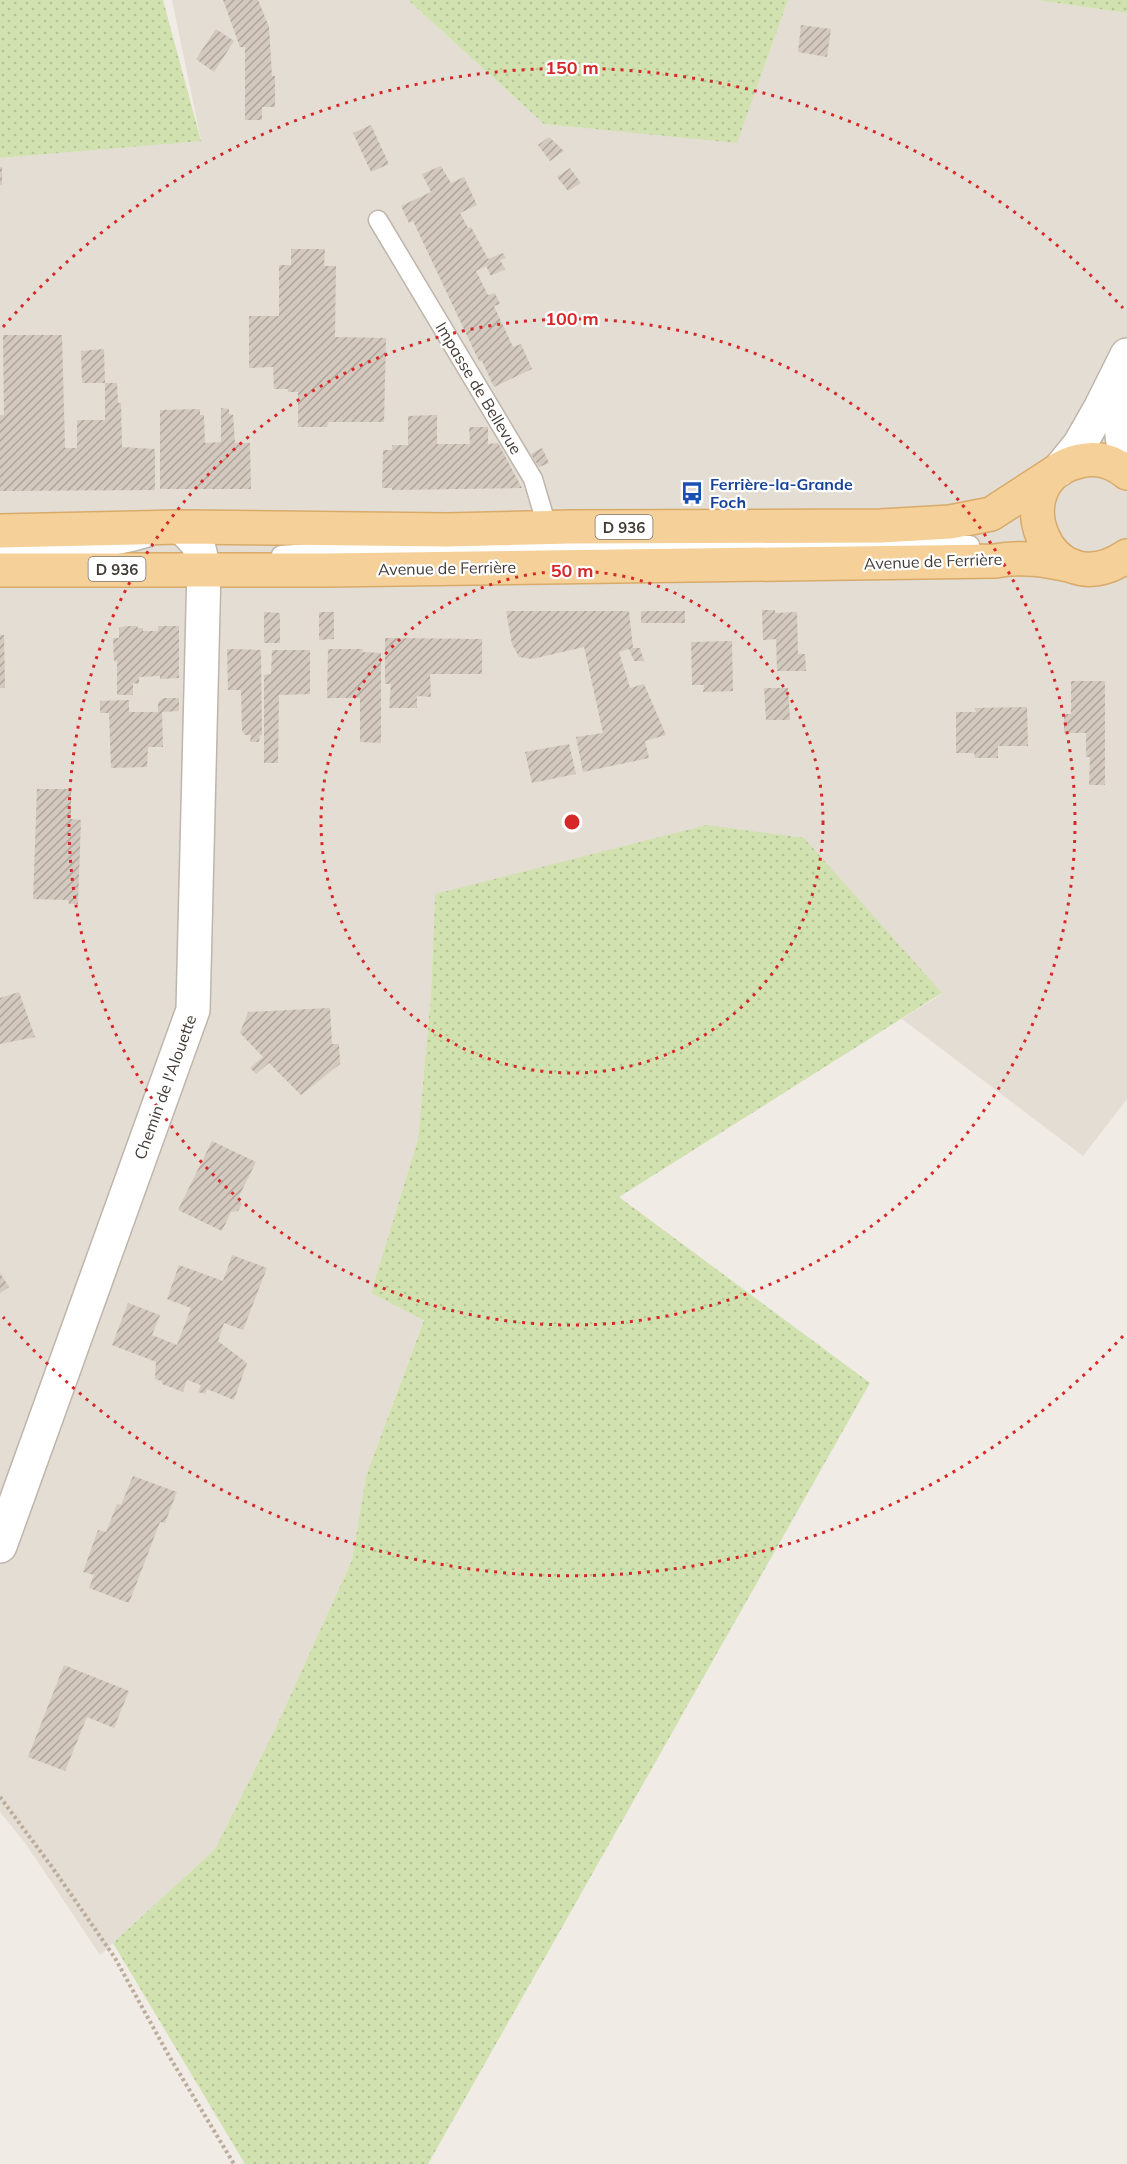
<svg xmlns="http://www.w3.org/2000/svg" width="1127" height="2164" font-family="Mulish,sans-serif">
<defs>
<pattern id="grass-dots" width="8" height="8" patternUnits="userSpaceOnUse" patternTransform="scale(1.5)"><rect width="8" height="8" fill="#d1e2b0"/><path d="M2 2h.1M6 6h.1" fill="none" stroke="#b5c398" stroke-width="1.8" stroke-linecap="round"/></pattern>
<pattern id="building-hatch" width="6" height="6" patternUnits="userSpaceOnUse" patternTransform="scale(1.5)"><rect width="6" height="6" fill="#d4c9be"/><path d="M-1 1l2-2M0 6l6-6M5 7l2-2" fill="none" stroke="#aea49b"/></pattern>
</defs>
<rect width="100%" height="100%" fill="#f0ebe4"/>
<path fill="#e4ddd3" d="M172 0H408L544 124 737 142 788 0H1036L1127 13V1099L1083 1156 902 1019 942 994 435 894 431 993 418 1139 371 1293 424 1319 366 1476 352 1560 276 1727 215 1849 100 1955 25 1843 0 1812V158L201 140Z"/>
<path fill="url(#grass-dots)" d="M0 0H163L201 141 0 158Z
M408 0H788L737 143 544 124Z
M1036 0H1127V13Z
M707 825 804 838 942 993 619 1197 870 1383 428 2164H245L113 1943 215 1849 276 1727 352 1560 366 1476 424 1320 371 1293 418 1139 431 993 435 894Z"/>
<path fill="url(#building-hatch)" d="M223 0H258L269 27 272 76H275V107H262V120H245V47H240Z
M801 25 831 29 827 57 798 52Z
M216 29 234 41 214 72 196 59Z
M371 125 389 164 371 172 353 133Z
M549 137 564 151 550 161 538 145Z
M441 166 451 183 464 177 477 205 460 213 468 228 471 227 488 259 503 253 506 258 500 260 505 269 491 276 486 266 476 271 488 295 495 293 500 304 494 306 513 347 521 344 532 369 494 387 482 361H479L413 221 409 223 401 206 431 192 422 174Z
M0 167H2V185H0Z
M570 168 581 183 568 191 557 177Z
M291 249H325L324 266H336L335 337 386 338 384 422H328L327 427H298V392H288V389H274L273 367 249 368V316H279V265H291Z
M3 335H62L65 448H77V420H105V383H117L118 403H121L122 447 155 449V490L0 491V415H4Z
M104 349 105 383H82L81 351Z
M221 408 229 409V414L233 415 235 443H250L251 489H160V410L200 409V415H204L205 443 221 442Z
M437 415V444H470L469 427H488V444L498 443 522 488 392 490V488H382L383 450H392V445H408V416Z
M542 448 549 463 539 467 531 454Z
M762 610H775V613L797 612 798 654H805L806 671H777L776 639 763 640Z
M506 611H629L633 648H640L644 661H634L629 649 619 652 630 688 644 684 666 735 645 741 649 758 583 772 576 737 603 733 584 647 532 659 519 657 512 644Z
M641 611H685V623H641Z
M264 612 280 613V643H264Z
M319 612H334V639L319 640Z
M126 626H137L138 628H143V631H158V626H179V678L160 679V676L139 677V684L133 683V695H117V661H114L113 638H119V628Z
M0 635H4L5 688H0Z
M385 638 482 639V674H430L431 697 417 696V708H389L391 684H385Z
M732 641 733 691 703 692 704 685H692L691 642Z
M227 649 261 650 262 735H260L259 742H250L251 735H245L242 731 241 690H228Z
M328 649H363L362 652 381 653V743L360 742V698H327Z
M272 650H310V694L279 695 278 763H264V675L271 674Z
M1071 681H1105V785H1089L1090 757H1086V733H1064V714H1071Z
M764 688H788L790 720H766Z
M163 698H179V711L162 712 163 747H148L147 767 111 768 109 713H100V701L129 700V712H158V702Z
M1027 707 1028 746H998V758H975L974 753H956V712H976L975 708Z
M569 744 576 774 532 783 525 752Z
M37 789H71V819L81 820 78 904H69L68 900 33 899Z
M19 992 35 1037 0 1044V998Z
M330 1008 332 1044H339L340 1064 301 1095 269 1063 256 1074 250 1068 263 1057 240 1033 248 1012Z
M212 1141 256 1162 238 1198 242 1204 238 1211 231 1212 222 1231 178 1210Z
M232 1255 267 1268 243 1330 224 1323 218 1341 247 1363 234 1400 207 1389 205 1394 198 1392 201 1385 187 1380 183 1392 162 1384V1381L155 1379 156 1362 112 1345 128 1303 160 1315 152 1335 177 1345 191 1308 167 1299 179 1265 223 1281Z
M0 1273 9 1287 0 1293Z
M133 1476 177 1492 165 1523 160 1522 129 1603 89 1588 94 1575 83 1572 98 1530 106 1532 117 1504 121 1505Z
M64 1665 129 1691 114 1728 87 1717 65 1771 28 1757Z"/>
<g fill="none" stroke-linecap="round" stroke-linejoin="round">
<g stroke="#beb5ab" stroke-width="21">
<path id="lane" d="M378 220 533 479 549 533
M0 552C52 551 100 553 150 537
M281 555 356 550 894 544 970 545"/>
</g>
<g stroke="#beb5ab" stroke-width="36">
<path id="street" d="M1123 372C1122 401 1118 433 1127 460
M1059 470 1080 444 1100 409 1127 355
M0 1546 193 1010 204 569 198 544 183 528"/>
</g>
<g stroke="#d8ab6b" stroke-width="36">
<path id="primary" d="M1127 473C1113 461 1097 457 1080 461 998 478 1046 611 1127 556
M0 531 180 527 447 530 570 527 881 526 950 522 991 514 1054 473
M0 570H328L995 561C1022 556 1046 560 1073 566"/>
</g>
<path stroke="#bbac9b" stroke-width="4" stroke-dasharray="3 3" stroke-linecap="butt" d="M0 1797 52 1867 115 1958 169 2056 234 2164"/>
<use href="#lane" stroke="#fff" stroke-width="18"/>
<use href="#street" stroke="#fff" stroke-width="33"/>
<use href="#primary" stroke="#f5d099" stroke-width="33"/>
</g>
<g fill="none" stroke="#d62828" stroke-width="3" stroke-dasharray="3 6">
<circle cx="572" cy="822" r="251"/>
<circle cx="572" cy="822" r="503"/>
<path d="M1123 1336A754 754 0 0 1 3 1317M3 327A754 754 0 0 1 1123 308"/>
</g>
<defs>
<g id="bus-bare" transform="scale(1.8)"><path d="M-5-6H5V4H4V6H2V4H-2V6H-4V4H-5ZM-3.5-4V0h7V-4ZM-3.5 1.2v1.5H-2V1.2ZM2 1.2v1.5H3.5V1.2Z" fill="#1a4fb4" stroke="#fff" stroke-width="2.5" paint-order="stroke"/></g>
</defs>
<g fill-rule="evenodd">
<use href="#bus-bare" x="692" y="493"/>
</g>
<g text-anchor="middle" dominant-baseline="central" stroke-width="4.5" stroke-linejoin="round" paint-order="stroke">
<g fill="#fff" stroke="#7b7672" stroke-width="1.5">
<rect x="595.5" y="515" width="57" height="24" rx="4.5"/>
<rect x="88.5" y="557" width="57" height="24" rx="4.5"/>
</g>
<g font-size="15" font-weight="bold" fill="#423b35">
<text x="624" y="527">D 936</text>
<text x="117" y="569">D 936</text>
</g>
<g font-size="16" fill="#423b35" stroke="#fff">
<text transform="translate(479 388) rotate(59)">Impasse de Bellevue</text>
<text transform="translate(933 561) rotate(-2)">Avenue de Ferrière</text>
<text transform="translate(447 568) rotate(-1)">Avenue de Ferrière</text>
<text transform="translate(165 1087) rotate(-70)">Chemin de l'Alouette</text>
</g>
<g font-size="16" font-weight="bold" fill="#164399" stroke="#fff" text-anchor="start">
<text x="710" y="484">Ferrière-la-Grande<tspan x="710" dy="18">Foch</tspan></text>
</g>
</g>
<circle cx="572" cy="822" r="9" fill="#d62828" stroke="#fff" stroke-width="3"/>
<g font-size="18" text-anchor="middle" font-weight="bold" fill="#d62828" stroke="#fff" stroke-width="4.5" stroke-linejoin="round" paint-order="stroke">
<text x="572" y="74">150 m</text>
<text x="572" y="325">100 m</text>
<text x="572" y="577">50 m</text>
</g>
</svg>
